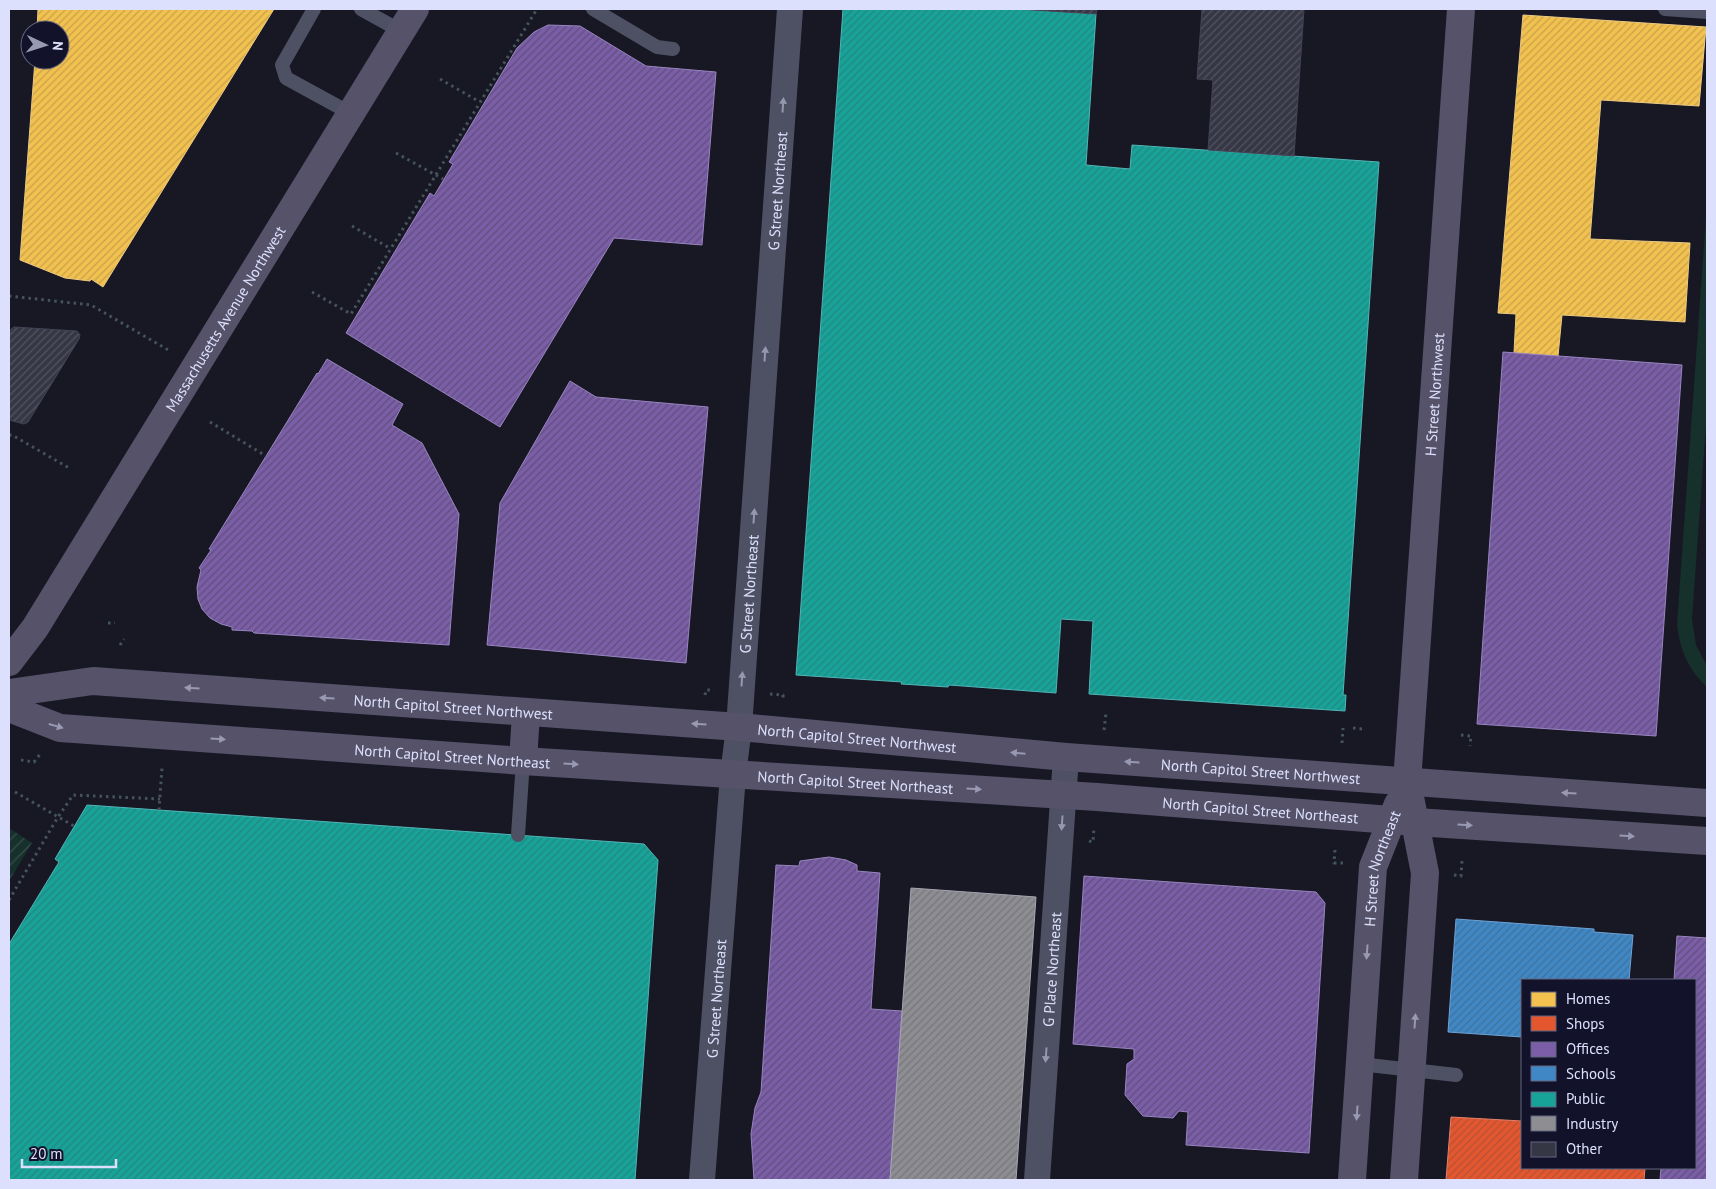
<svg xmlns="http://www.w3.org/2000/svg" width="1716" height="1189" font-family="'PT Sans',sans-serif">
<defs>
<pattern id="garden-furrows" width="10" height="10" patternUnits="userSpaceOnUse" patternTransform="scale(1.25)"><rect width="10" height="10" fill="#16302b"/><path d="M-1 1l2-2M0 10L10 0M9 11l2-2" fill="none" stroke="#374e4b"/></pattern>
<pattern id="homes-hatch" width="6" height="6" patternUnits="userSpaceOnUse" patternTransform="scale(1.25)"><rect width="6" height="6" fill="#f2c14e"/><path d="M-1 1l2-2M0 6l6-6M5 7l2-2" fill="none" stroke="#c6a24e"/></pattern>
<pattern id="shops-hatch" width="6" height="6" patternUnits="userSpaceOnUse" patternTransform="scale(1.25)"><rect width="6" height="6" fill="#e4572e"/><path d="M-1 1l2-2M0 6l6-6M5 7l2-2" fill="none" stroke="#b35137"/></pattern>
<pattern id="offices-hatch" width="6" height="6" patternUnits="userSpaceOnUse" patternTransform="scale(1.25)"><rect width="6" height="6" fill="#7b5ea7"/><path d="M-1 1l2-2M0 6l6-6M5 7l2-2" fill="none" stroke="#5e507a"/></pattern>
<pattern id="schools-hatch" width="6" height="6" patternUnits="userSpaceOnUse" patternTransform="scale(1.25)"><rect width="6" height="6" fill="#3f88c5"/><path d="M-1 1l2-2M0 6l6-6M5 7l2-2" fill="none" stroke="#40709b"/></pattern>
<pattern id="public-hatch" width="6" height="6" patternUnits="userSpaceOnUse" patternTransform="scale(1.25)"><rect width="6" height="6" fill="#17a398"/><path d="M-1 1l2-2M0 6l6-6M5 7l2-2" fill="none" stroke="#248681"/></pattern>
<pattern id="industry-hatch" width="6" height="6" patternUnits="userSpaceOnUse" patternTransform="scale(1.25)"><rect width="6" height="6" fill="#8d8d92"/><path d="M-1 1l2-2M0 6l6-6M5 7l2-2" fill="none" stroke="#76777d"/></pattern>
<pattern id="building-hatch" width="6" height="6" patternUnits="userSpaceOnUse" patternTransform="scale(1.25)"><rect width="6" height="6" fill="#363745"/><path d="M-1 1l2-2M0 6l6-6M5 7l2-2" fill="none" stroke="#535461"/></pattern>
</defs>
<rect width="100%" height="100%" fill="#181824"/>
<path fill="url(#garden-furrows)" d="M9 828 32 843 9 881Z"/>
<path fill="#16302b" d="M1707 203V411L1692 619 1696 645 1707 666V687C1688 669 1680 650 1677 624Z"/>
<path fill="url(#homes-hatch)" stroke="#ecca82" d="M38 9H274L103 287 91 279 90 281 65 278 20 260 35 60H60V30H37Z
M1523 15 1706 27 1699 106 1601 100 1590 239 1690 243 1685 322 1562 315 1558 356 1514 353 1516 314 1498 313Z"/>
<path fill="url(#shops-hatch)" stroke="#e2806c" d="M1451 1117 1522 1121V1168H1645L1644 1180H1446Z"/>
<path fill="url(#offices-hatch)" stroke="#9885c1" d="M548 25 580 26 646 66 716 72 702 245 614 238 500 427 346 333 430 193 434 196 453 164 449 162 517 48 534 32Z
M1503 352 1682 365 1656 736 1477 724Z
M327 359 403 404 392 425 422 443 459 514 449 645 254 633 252 631 232 630V627L221 624 210 618 202 609 198 599 197 587 201 570 199 568 211 550 209 549 317 373 318 374Z
M570 381 596 397 708 407 686 663 487 645 500 503Z
M829 857 846 860 857 865V871L880 873 871 1009 902 1011 890 1180H754L751 1134 755 1108 761 1092 776 865 799 866 800 861Z
M1084 876 1316 892 1325 903 1309 1153 1186 1145 1188 1112 1179 1111 1173 1118 1143 1116 1125 1095 1127 1064 1134 1059V1049L1073 1044Z
M1677 936 1707 938V1180H1660L1661 1168H1695V980H1674Z"/>
<path fill="url(#schools-hatch)" stroke="#6ea2d6" d="M1456 919 1594 929V932L1633 935 1629 980H1522V1037L1448 1032Z"/>
<path fill="url(#public-hatch)" stroke="#52b5b6" d="M843 9H1016L1096 14 1086 165 1130 169 1132 145 1379 162 1343 695H1346L1345 711 1089 694 1093 621 1061 619 1056 693 949 685 948 687 901 684 902 682 796 675Z
M87 805 644 844 658 860 635 1180H9V944L59 862 55 859Z"/>
<path fill="url(#industry-hatch)" stroke="#a5a6b2" d="M911 888 1036 897 1016 1180H890Z"/>
<path fill="url(#building-hatch)" stroke="#434357" d="M1016 9H1097L1096 14Z
M1202 9H1304L1294 156 1208 150 1213 80 1197 79Z
M14 327 77 331 80 335 79 339 28 422 24 424 9 420V331Z"/>
<g fill="none" stroke-linecap="round" stroke-linejoin="round">
<path stroke="#45545c" stroke-width="3" stroke-dasharray="2.5 4" stroke-linecap="butt" d="M440 79 480 102
M396 153 443 179
M352 226 391 249
M312 292 351 314 537 9
M9 296 91 305 170 351
M210 422 266 456
M9 435H12L69 468
M108 623H115
M120 645 124 639
M770 694 783 695V700
M705 695 706 690H714
M1353 728 1363 729
M1104 730 1106 713
M1461 735 1471 736 1470 746
M1342 743 1343 728
M21 760 34 762 41 753
M15 792 74 826
M159 810 162 768
M1089 841 1093 842 1094 827
M1335 850 1334 863H1344
M1454 875 1461 876 1462 861
M9 900 58 817 73 795 160 799"/>
<path stroke="#4e5164" stroke-width="14" d="M314 9 282 65 286 78 350 113
M361 9 401 31
M593 9 657 47 673 49
M1665 9 1707 12
M518 835 523 761
M1360 1064 1456 1075"/>
<g stroke="#4e5164" stroke-width="26">
<path id="s1" d="M702 1180 733 775 739 727 790 9"/>
<path id="s2" d="M1037 1180 1066 757"/>
</g>
<g stroke="#55526a" stroke-width="28">
<path id="s3" d="M9 662 35 628 415 9"/>
<path id="s4" d="M9 693 93 681 739 727 1066 757 1707 803"/>
<path id="s5" d="M9 708 60 728 523 761 1097 797 1416 822 1707 841"/>
<path d="M523 761 526 713"/>
<path id="s6" d="M1352 1180 1373 867 1398 804"/>
<path id="s7" d="M1404 1180 1425 873 1407 782 1461 9"/>
</g>
</g>
<defs><path id="oneway-solid" d="M-6-.8H1V-3.2L6.5 0L1 3.2V.8H-6Z" transform="scale(1.25)"/></defs>
<g fill="#9698b0">
<use href="#oneway-solid" transform="translate(783 105) rotate(-86)"/>
<use href="#oneway-solid" transform="translate(765 354) rotate(-86)"/>
<use href="#oneway-solid" transform="translate(754 516) rotate(-86)"/>
<use href="#oneway-solid" transform="translate(742 679) rotate(-86)"/>
<use href="#oneway-solid" transform="translate(1062 823) rotate(94)"/>
<use href="#oneway-solid" transform="translate(1046 1055) rotate(94)"/>
</g>
<g fill="#9999b4">
<use href="#oneway-solid" transform="translate(192 688) rotate(-176)"/>
<use href="#oneway-solid" transform="translate(327 698) rotate(-176)"/>
<use href="#oneway-solid" transform="translate(699 724) rotate(-176)"/>
<use href="#oneway-solid" transform="translate(56 726) rotate(16)"/>
<use href="#oneway-solid" transform="translate(218 739) rotate(4)"/>
<use href="#oneway-solid" transform="translate(1018 753) rotate(-175)"/>
<use href="#oneway-solid" transform="translate(1132 762) rotate(-176)"/>
<use href="#oneway-solid" transform="translate(571 764) rotate(4)"/>
<use href="#oneway-solid" transform="translate(974 789) rotate(4)"/>
<use href="#oneway-solid" transform="translate(1569 793) rotate(-176)"/>
<use href="#oneway-solid" transform="translate(1465 825) rotate(4)"/>
<use href="#oneway-solid" transform="translate(1627 836) rotate(4)"/>
<use href="#oneway-solid" transform="translate(1367 952) rotate(94)"/>
<use href="#oneway-solid" transform="translate(1415 1021) rotate(-86)"/>
<use href="#oneway-solid" transform="translate(1357 1113) rotate(94)"/>
</g>
<g text-anchor="middle" dominant-baseline="central" stroke-width="5" stroke-linejoin="round" paint-order="stroke">
<g font-size="15" fill="#dde0fd" stroke="#12132a">
<text stroke="none"><textPath href="#s1" startOffset="992">G Street Northeast</textPath></text>
<text stroke="none"><textPath href="#s3" startOffset="406">Massachusetts Avenue Northwest</textPath></text>
<text stroke="none"><textPath href="#s7" startOffset="789">H Street Northwest</textPath></text>
<text stroke="none"><textPath href="#s1" startOffset="588">G Street Northeast</textPath></text>
<text stroke="none"><textPath href="#s4" startOffset="446">North Capitol Street Northwest</textPath></text>
<text stroke="none"><textPath href="#s4" startOffset="851">North Capitol Street Northwest</textPath></text>
<text stroke="none"><textPath href="#s5" startOffset="448">North Capitol Street Northeast</textPath></text>
<text stroke="none"><textPath href="#s4" startOffset="1256">North Capitol Street Northwest</textPath></text>
<text stroke="none"><textPath href="#s5" startOffset="852">North Capitol Street Northeast</textPath></text>
<text stroke="none"><textPath href="#s5" startOffset="1258">North Capitol Street Northeast</textPath></text>
<text stroke="none"><textPath href="#s6" startOffset="314">H Street Northeast</textPath></text>
<text stroke="none"><textPath href="#s2" startOffset="211">G Place Northeast</textPath></text>
<text stroke="none"><textPath href="#s1" startOffset="182">G Street Northeast</textPath></text>
</g>
</g>
<rect width="1716" height="1189" fill="none" stroke="#dde0fd" stroke-width="20"/>
<rect x="1521" y="979" width="175" height="190" fill="#12132a" stroke="#63657e"/>
<rect x="1531" y="992" width="25" height="15" fill="#f2c14e" stroke="#63657e"/>
<text x="1566" y="1004" font-size="15" fill="#dde0fd">Homes</text>
<rect x="1531" y="1016" width="25" height="15" fill="#e4572e" stroke="#63657e"/>
<text x="1566" y="1029" font-size="15" fill="#dde0fd">Shops</text>
<rect x="1531" y="1042" width="25" height="15" fill="#7b5ea7" stroke="#63657e"/>
<text x="1566" y="1054" font-size="15" fill="#dde0fd">Offices</text>
<rect x="1531" y="1066" width="25" height="15" fill="#3f88c5" stroke="#63657e"/>
<text x="1566" y="1079" font-size="15" fill="#dde0fd">Schools</text>
<rect x="1531" y="1092" width="25" height="15" fill="#17a398" stroke="#63657e"/>
<text x="1566" y="1104" font-size="15" fill="#dde0fd">Public</text>
<rect x="1531" y="1116" width="25" height="15" fill="#8d8d92" stroke="#63657e"/>
<text x="1566" y="1129" font-size="15" fill="#dde0fd">Industry</text>
<rect x="1531" y="1142" width="25" height="15" fill="#363745" stroke="#63657e"/>
<text x="1566" y="1154" font-size="15" fill="#dde0fd">Other</text>
<g transform="translate(45 45) rotate(94)"><circle r="24" fill="#12132a" stroke="#63657e"/>
<path d="M0-4L9 19L0 12L-9 19Z" fill="#989ab1"/>
<text y="-8" font-size="14" font-weight="bold" text-anchor="middle" fill="#dde0fd">N</text>
</g>
<path d="M22 1159v8h94v-8" fill="none" stroke="#dde0fd" stroke-width="2.5"/>
<text x="30" y="1159" font-size="15" fill="#dde0fd" stroke="#12132a" stroke-width="4" paint-order="stroke">20 m</text>
</svg>
